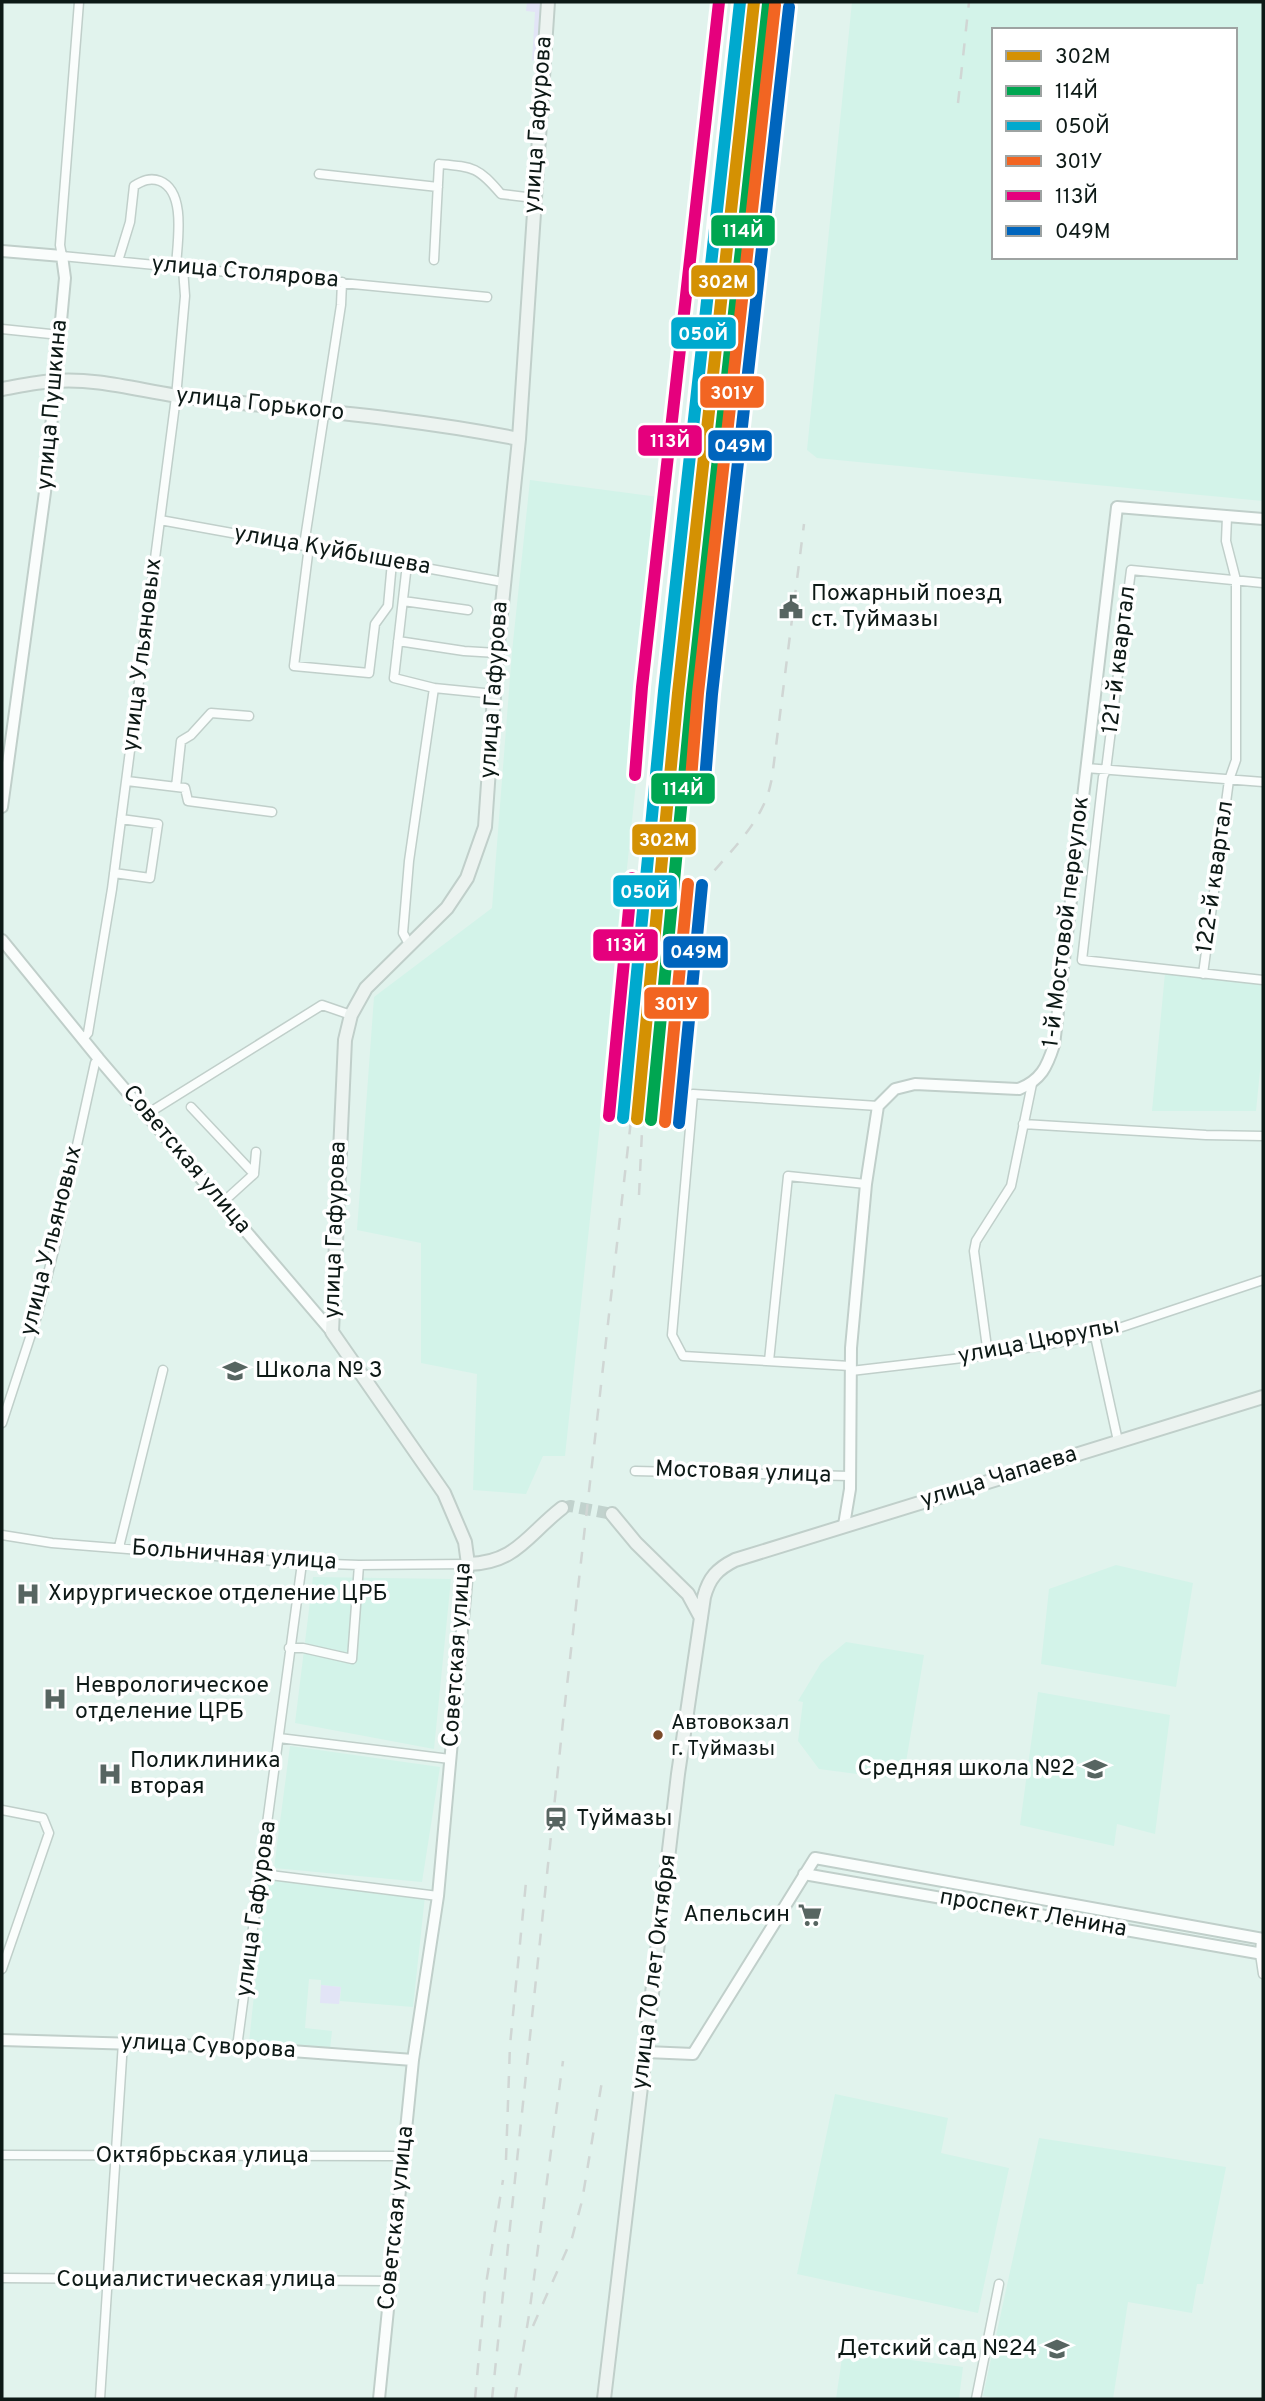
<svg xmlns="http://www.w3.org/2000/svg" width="1265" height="2401" font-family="Overpass,sans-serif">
<rect width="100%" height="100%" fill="#e1f3ed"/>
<path fill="#d3f3e9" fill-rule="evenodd" d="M852 2H1263V501L817 458 807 450ZM994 30H1235V257H994Z
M530 480 666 498 565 1456H543L526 1494 473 1490 477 1374 421 1363V1243L357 1230 374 997 492 908 512 652Z
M1165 973 1263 983V1041L1256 1111H1152Z
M1116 1565 1193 1583 1176 1687 1041 1664 1049 1589Z
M313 1577 451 1579 434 1749 295 1723Z
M846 1642 924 1655 903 1780 819 1769 798 1741 803 1702 798 1701 821 1663Z
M1038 1692 1170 1715 1155 1834 1117 1824 1114 1846 1020 1825Z
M290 1746 440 1767 422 1882 274 1868Z
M266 1879 425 1896 413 2007 340 2001 341 1987 321 1985V1980L309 1979 305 2028 332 2031 330 2049 249 2043Z
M835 2094 948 2118 941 2153 1009 2168 978 2313 797 2274Z
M1039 2138 1226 2167 1203 2284H1197L1192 2313 1128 2302 1113 2399H1005L983 2396Z
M843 2351 963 2367 959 2399H836Z"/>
<path fill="#e2e4f6" d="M527 2H540L542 5 538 57 532 61 535 12 526 11Z
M321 1985 341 1987 339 2004 320 2003Z"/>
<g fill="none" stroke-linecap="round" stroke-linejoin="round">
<path stroke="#c1d2cd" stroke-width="12" stroke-dasharray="12 6" stroke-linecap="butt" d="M562 1508 570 1506 612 1514"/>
<g stroke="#c0cfca" stroke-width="11">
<path id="minor" d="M79 2 60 245 62 256 487 297
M319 174 438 187
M434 260 439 164C474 167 478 167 501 194L534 198
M118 261 130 222 134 186C142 181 150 177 160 181 187 192 177 244 176 267
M2 329 60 335
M160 520 503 582
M304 545 341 305 342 282
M309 546 294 666 369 673 375 624 388 606 392 562
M407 564 394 678 434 688
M1263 583 1131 570 1106 770 1103 777 1082 960 1263 980
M403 601 468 610
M398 641 464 651 497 653
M1086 768 1263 782
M127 781 185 788 188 801 272 812
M176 787 181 741 191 735 211 713 249 716
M114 873 150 878 158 824 121 819
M409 944 403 933 409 861 434 688 494 694
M1203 974 1229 780 1236 760V580L1226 541 1227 517
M83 1039 88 1033 112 889 176 397 185 296 183 268
M191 1107 254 1174 222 1203
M147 1114 322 1005 351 1015
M1023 1124 1206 1135 1263 1136
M254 1174 256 1152
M1095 1336 1118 1441
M988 1355 974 1251 976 1241 1011 1186 1032 1084
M769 1361 788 1176 866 1184
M850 1366 683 1356 672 1335 693 1094 878 1106
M851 1371 988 1355 1095 1336 1263 1280
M2 1423 38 1313 54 1250 95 1063 99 1059
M635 1471 850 1476
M2 1535 52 1543 302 1563 359 1565 468 1564
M119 1547 163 1370
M289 1648H303L352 1659 359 1565
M279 1738 450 1759
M2 1810 43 1818 49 1833 2 1969
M262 1874 438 1896
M1261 1939 1260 1954 1263 1974
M237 2047 302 1563
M2 2155 402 2156
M2 2278 390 2281
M100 2399 123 2042
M976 2399 999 2284"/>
</g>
<g stroke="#c0cfca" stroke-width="14">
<path id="tertiary" d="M2 251 62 256 65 278 45 492 2 807
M2 940 99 1059 332 1332
M844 1525 850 1489 851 1348 866 1184 878 1106 895 1089 915 1084 1019 1089C1041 1080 1047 1067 1054 1045L1117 507 1263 519
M804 1874 1263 1954
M2 2040 237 2047 413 2060
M646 2052 693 2054 815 1858 1263 1939
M379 2399 413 2060 438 1896 468 1564"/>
</g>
<g stroke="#c0cfca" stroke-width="16">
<path id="secondary" d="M548 2 519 439 497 653 485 827 467 878 447 908 366 988 351 1015 345 1040 332 1332 444 1493 465 1542 468 1564C516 1563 527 1535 562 1508
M2 389C19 386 37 382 54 381 103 377 153 395 202 399 307 410 415 418 519 439
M612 1514 636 1543 688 1594 701 1618
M604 2399 678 1774 704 1597C709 1578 717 1569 735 1560L1263 1397"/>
</g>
<use href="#minor" stroke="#fafdfc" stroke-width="8"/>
<use href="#tertiary" stroke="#fafdfc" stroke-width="10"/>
<use href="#secondary" stroke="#ecf3f0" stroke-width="12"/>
<path stroke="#d0d6d4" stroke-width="2.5" stroke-dasharray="12 12" stroke-linecap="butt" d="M958 103 969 2
M651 1048C659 1006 666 943 687 907 709 870 746 843 764 804 768 796 770 787 772 778L804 524
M639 1195 643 1110
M506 2160 510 2045 526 1882
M533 2326 572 2238 582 2201 603 2075
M475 2399 485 2290 503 2180
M492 2399 564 1712 642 1023 663 777
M515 2399 529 2315 563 2061"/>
<g stroke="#fff" stroke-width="18">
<path id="rail-1" d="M637 1119 678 693 754 2"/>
</g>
<g stroke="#fff" stroke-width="18">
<path id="rail-2" d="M651 1120 692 694 768 4"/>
</g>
<g stroke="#fff" stroke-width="18">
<path id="rail-3" d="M623 1118 664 691 740 2"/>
</g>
<g stroke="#fff" stroke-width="18">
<path id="rail-4" d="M691 779 698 693 775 5
M665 1122 688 884"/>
</g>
<g stroke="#fff" stroke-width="18">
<path id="rail-5" d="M635 775 642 687 719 2
M609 1116 632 878"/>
</g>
<g stroke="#fff" stroke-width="18">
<path id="rail-6" d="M705 780 712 694 789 7
M679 1123 702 885"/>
</g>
<use href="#rail-1" stroke="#d49103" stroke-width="12"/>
<use href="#rail-2" stroke="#00a651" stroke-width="12"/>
<use href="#rail-3" stroke="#00a9ce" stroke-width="12"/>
<use href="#rail-4" stroke="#f26522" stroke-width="12"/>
<use href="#rail-5" stroke="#e5007d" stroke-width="12"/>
<use href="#rail-6" stroke="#0065bd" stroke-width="12"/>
</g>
<defs>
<g id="civic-bare" transform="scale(1.89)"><path d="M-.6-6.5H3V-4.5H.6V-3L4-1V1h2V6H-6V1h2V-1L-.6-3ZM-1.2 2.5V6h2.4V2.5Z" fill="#576561" stroke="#fff" stroke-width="2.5" paint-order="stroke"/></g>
<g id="school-bare" transform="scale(1.89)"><path d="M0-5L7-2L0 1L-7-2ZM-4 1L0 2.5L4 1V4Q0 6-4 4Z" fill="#576561" stroke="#fff" stroke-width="2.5" paint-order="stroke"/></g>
<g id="hospital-bare" transform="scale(1.89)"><path d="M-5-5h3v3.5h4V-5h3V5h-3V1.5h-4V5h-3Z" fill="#576561" stroke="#fff" stroke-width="2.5" paint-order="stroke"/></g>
<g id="station-bare" transform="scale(1.89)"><path d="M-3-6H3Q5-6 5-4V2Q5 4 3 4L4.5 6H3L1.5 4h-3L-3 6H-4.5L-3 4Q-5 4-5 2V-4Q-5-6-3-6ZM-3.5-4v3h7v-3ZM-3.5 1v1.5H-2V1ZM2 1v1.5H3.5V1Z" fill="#576561" stroke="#fff" stroke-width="2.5" paint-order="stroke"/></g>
<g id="supermarket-bare" transform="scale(1.89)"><path d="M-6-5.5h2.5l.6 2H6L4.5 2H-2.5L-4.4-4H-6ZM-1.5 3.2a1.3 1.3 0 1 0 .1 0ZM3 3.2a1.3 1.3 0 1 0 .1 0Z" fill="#576561" stroke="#fff" stroke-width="2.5" paint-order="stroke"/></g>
</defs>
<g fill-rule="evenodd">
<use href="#civic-bare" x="791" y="607"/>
<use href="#school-bare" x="235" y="1371"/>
<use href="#hospital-bare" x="28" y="1594"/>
<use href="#hospital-bare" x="55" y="1699"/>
<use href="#school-bare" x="1095" y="1769"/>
<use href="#hospital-bare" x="110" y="1774"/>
<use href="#station-bare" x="556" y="1819"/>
<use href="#supermarket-bare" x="810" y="1915"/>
<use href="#school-bare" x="1057" y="2349"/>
</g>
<circle fill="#7a4b2a" stroke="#fff" stroke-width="2.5" cx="658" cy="1735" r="6"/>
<g text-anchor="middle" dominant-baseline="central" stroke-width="7" stroke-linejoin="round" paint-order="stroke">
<g font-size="21" fill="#0d1916" stroke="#fff" text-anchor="start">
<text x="671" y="1723">Автовокзал<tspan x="671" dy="26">г. Туймазы</tspan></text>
</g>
<g font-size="23" fill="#0d1916" stroke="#fff">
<text transform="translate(539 125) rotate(-86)">улица Гафурова</text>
<text transform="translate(245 273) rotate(5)">улица Столярова</text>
<text transform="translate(53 405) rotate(-85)">улица Пушкина</text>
<text transform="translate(260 405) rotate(6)">улица Горького</text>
<text transform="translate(332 551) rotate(10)">улица Куйбышева</text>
<text transform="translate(143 655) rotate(-83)">улица Ульяновых</text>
<text transform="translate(1120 660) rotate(-83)">121-й квартал</text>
<text transform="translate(495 690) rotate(-86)">улица Гафурова</text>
<text transform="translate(1216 877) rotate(-82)">122-й квартал</text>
<text transform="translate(1067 922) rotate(-83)">1-й Мостовой переулок</text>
<text transform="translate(186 1160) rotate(50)">Советская улица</text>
<text transform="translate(336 1230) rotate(-88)">улица Гафурова</text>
<text transform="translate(52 1241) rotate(-76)">улица Ульяновых</text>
<text transform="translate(1039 1342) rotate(-11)">улица Цюрупы</text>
<text transform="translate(743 1473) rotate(2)">Мостовая улица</text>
<text transform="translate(999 1478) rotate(-17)">улица Чапаева</text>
<text transform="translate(234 1556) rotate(4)">Больничная улица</text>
<text transform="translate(458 1655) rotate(-86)">Советская улица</text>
<text transform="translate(257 1909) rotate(-82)">улица Гафурова</text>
<text transform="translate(1033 1914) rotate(10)">проспект Ленина</text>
<text transform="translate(655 1972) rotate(-83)">улица 70 лет Октября</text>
<text transform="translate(208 2047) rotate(3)">улица Суворова</text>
<text x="202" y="2156">Октябрьская улица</text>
<text transform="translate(397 2218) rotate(-84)">Советская улица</text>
<text x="196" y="2280">Социалистическая улица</text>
</g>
<g font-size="23" fill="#0d1916" stroke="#fff" text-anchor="start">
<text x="811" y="594">Пожарный поезд<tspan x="811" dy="26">ст. Туймазы</tspan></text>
<text x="255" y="1371">Школа № 3</text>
<text x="48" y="1594">Хирургическое отделение ЦРБ</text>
<text x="75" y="1686">Неврологическое<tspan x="75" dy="26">отделение ЦРБ</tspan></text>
<text x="130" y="1761">Поликлиника<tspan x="130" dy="26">вторая</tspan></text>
<text x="1075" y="1769" text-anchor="end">Средняя школа №2</text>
<text x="576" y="1819">Туймазы</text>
<text x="790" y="1915" text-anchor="end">Апельсин</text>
<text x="1037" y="2349" text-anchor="end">Детский сад №24</text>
</g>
</g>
<g stroke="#fff" stroke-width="2.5">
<rect x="710" y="214" width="66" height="33" rx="7" fill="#00a651"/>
<rect x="690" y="264" width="66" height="34" rx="7" fill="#d49103"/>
<rect x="670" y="316" width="67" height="34" rx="7" fill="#00a9ce"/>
<rect x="699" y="375" width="66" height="34" rx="7" fill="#f26522"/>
<rect x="637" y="424" width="66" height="33" rx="7" fill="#e5007d"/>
<rect x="707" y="429" width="66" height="33" rx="7" fill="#0065bd"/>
<rect x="650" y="772" width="66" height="33" rx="7" fill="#00a651"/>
<rect x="631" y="823" width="66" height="33" rx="7" fill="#d49103"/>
<rect x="612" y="874" width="66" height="34" rx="7" fill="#00a9ce"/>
<rect x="592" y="928" width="67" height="34" rx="7" fill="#e5007d"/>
<rect x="662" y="935" width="67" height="34" rx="7" fill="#0065bd"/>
<rect x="643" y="986" width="67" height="34" rx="7" fill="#f26522"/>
</g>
<g font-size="19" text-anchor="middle" font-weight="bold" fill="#fff">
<text x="743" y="237">114Й</text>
<text x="723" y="288">302М</text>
<text x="703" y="340">050Й</text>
<text x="732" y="399">301У</text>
<text x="670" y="447">113Й</text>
<text x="740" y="452">049М</text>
<text x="683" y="795">114Й</text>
<text x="664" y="846">302М</text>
<text x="645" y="898">050Й</text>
<text x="626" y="951">113Й</text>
<text x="696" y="958">049М</text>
<text x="676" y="1010">301У</text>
</g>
<rect width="1265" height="2401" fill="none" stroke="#0d1916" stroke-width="7"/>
<rect x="992" y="28" width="245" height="231" fill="#ffffff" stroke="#9ea3a2" stroke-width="2"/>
<rect x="1006" y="51" width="35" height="10" fill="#d49103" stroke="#9ea3a2" stroke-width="2"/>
<text x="1055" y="63" font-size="21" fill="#0d1916">302М</text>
<rect x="1006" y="86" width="35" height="10" fill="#00a651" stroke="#9ea3a2" stroke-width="2"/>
<text x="1055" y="98" font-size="21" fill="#0d1916">114Й</text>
<rect x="1006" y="121" width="35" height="10" fill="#00a9ce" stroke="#9ea3a2" stroke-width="2"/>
<text x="1055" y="133" font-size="21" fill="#0d1916">050Й</text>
<rect x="1006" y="156" width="35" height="10" fill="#f26522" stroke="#9ea3a2" stroke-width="2"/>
<text x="1055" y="168" font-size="21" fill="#0d1916">301У</text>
<rect x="1006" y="191" width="35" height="10" fill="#e5007d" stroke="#9ea3a2" stroke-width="2"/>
<text x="1055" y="203" font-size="21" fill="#0d1916">113Й</text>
<rect x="1006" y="226" width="35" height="10" fill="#0065bd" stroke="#9ea3a2" stroke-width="2"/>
<text x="1055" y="238" font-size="21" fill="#0d1916">049М</text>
</svg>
